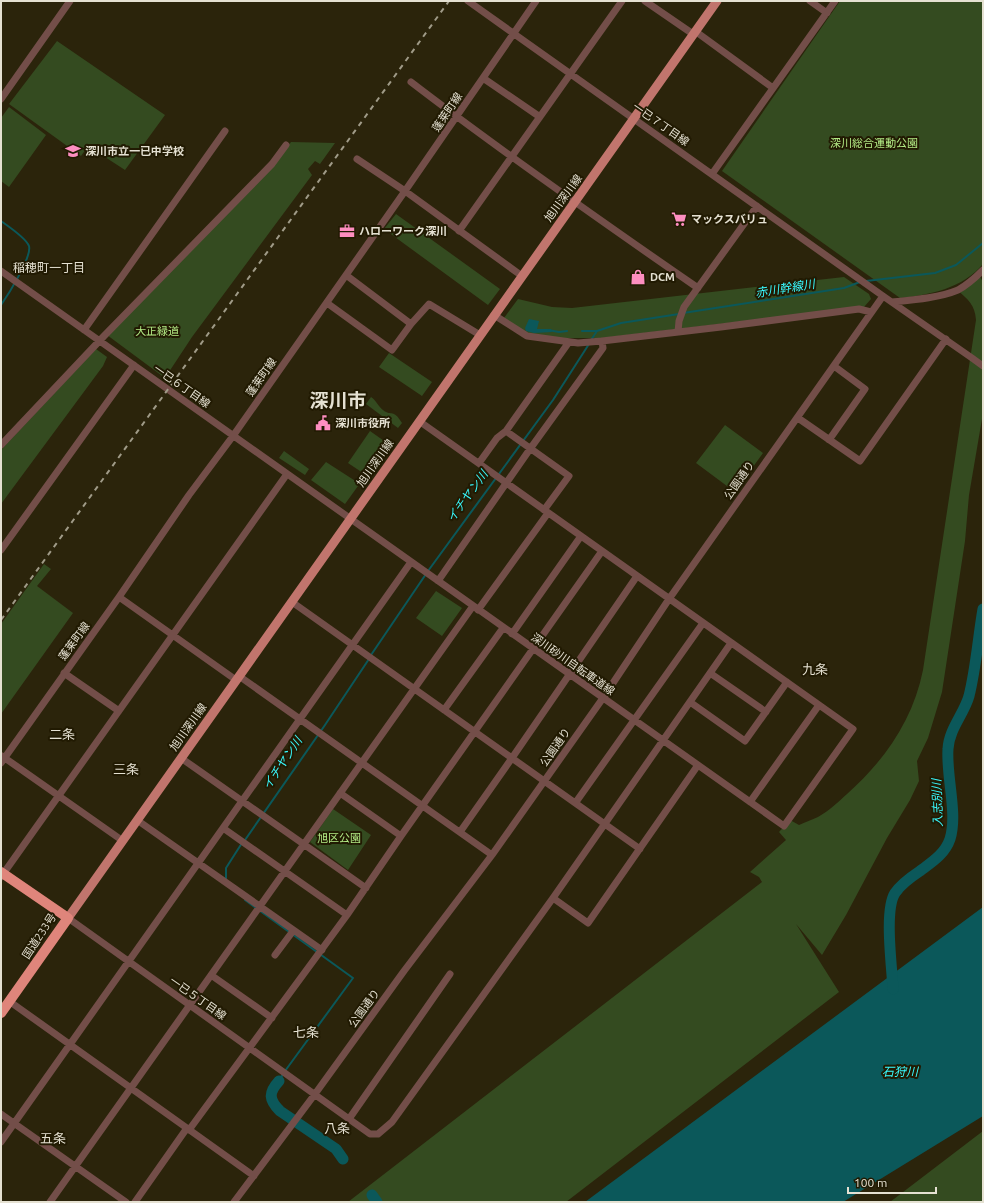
<svg xmlns="http://www.w3.org/2000/svg" width="984" height="1203" font-family="Ubuntu,'Noto Sans JP',sans-serif">
<rect width="100%" height="100%" fill="#2b240b"/>
<path fill="#344b20" d="M840 1H983V264C963 288 930 295 900 298L722 171Z
M57 41 165 115 125 170 88 146 81 156 9 104Z
M9 107 46 135 9 187 1 181V118Z
M291 142 335 143 320 164 315 161 308 169 312 175 192 337 165 378 107 335 273 166Z
M396 214 500 289 488 305 384 229Z
M979 275 983 282V413L969 495 965 541 942 692 928 738 917 761 919 781 910 800 887 838 846 915 822 955 796 924 839 992 566 1202H348L762 882 759 877 750 872 786 840 779 832 790 820 799 825C805 822 812 820 818 817 829 811 838 802 847 794 885 760 913 720 923 670L976 320C975 305 968 299 957 290Z
M844 277 869 294 871 299 864 307 602 338H562L529 335 504 318 518 299 552 307 572 308Z
M96 349 107 357 103 366 1 504V450Z
M389 353 432 382 422 396 379 367Z
M371 397C376 400 378 406 383 410 392 417 393 408 402 423L398 428 366 404Z
M725 425 763 453 735 492 696 463Z
M370 431 387 443 366 475 348 463Z
M284 451 309 469 305 475 279 458Z
M326 462 357 482 358 486 345 504 311 480Z
M44 564 51 569 37 586 73 613 1 714V624Z
M436 591 462 608 442 636 416 618Z
M333 809 371 835 348 870 310 842Z
M983 1131V1202H890Z"/>
<path fill="#0b585a" d="M529 319 539 321 537 329H551L552 332 534 333 526 331 525 328Z
M983 907V1116L843 1202H585Z"/>
<g fill="none" stroke-linecap="round" stroke-linejoin="round">
<path stroke="#0b585a" stroke-width="2" d="M1 221C8 226 26 238 29 246 32 257 8 295 1 305
M866 281 935 273 956 265 983 243
M683 313 844 288 860 282
M548 330 559 332 567 331
M582 331H597L621 323 679 314
M591 340 597 331
M428 571 553 400 589 344
M371 655 426 574
M245 840 325 725 369 659
M226 881V868L242 843
M245 900 353 978 285 1071
M279 1081 283 1074"/>
<path stroke="#0b585a" stroke-width="11" d="M893 989C892 967 884 910 895 893 901 884 911 877 920 871 932 862 945 854 950 839 958 814 946 776 948 749 949 729 964 714 969 696 976 668 978 638 983 609
M279 1081C268 1093 269 1100 280 1111L336 1149 343 1159
M372 1195 377 1202"/>
<path stroke="#734e49" stroke-width="7" d="M468 1 883 296 972 358 983 366
M645 1 693 34
M810 1 827 13
M695 31 773 88
M483 78 540 117
M411 82C505 154 601 221 698 288
M1 99 70 1
M357 159 405 191 522 276
M712 174 835 1
M459 231 622 1
M1 271 784 826 853 729 419 421
M346 275 411 324 429 304 480 335
M892 302C912 300 939 298 958 290 967 285 976 277 983 270
M327 303 392 350 411 324
M494 315 527 336 578 343 602 341 721 327 859 309 871 312
M84 330 225 131
M678 332 679 321 684 307 757 206
M798 418 860 461 946 339
M506 431 569 476 544 510
M829 440 865 389 834 366
M1 445 104 336 272 164 286 145
M479 463 497 438 506 431 569 342
M1 550 134 365
M438 581 530 449 603 348 602 341
M119 597 236 680
M292 602 640 849
M478 610 548 513
M512 634 581 536
M64 673 119 711
M710 673 766 712
M239 676 492 855
M690 702 745 741 787 682
M444 710 503 628
M2 756 123 841
M181 758 366 888
M1 763 119 597 189 495 233 436 405 191 536 1
M340 793 401 836
M576 802 703 623
M750 802 819 705
M137 820 322 950
M223 828 347 915
M460 832 512 758 637 576
M1 877 287 474
M553 898 588 923 698 765
M68 918 370 1134H378L392 1122 553 898 731 643
M275 955 293 931
M211 975 272 1018
M9 1001 254 1176
M1 1114 126 1202
M349 1119 450 974
M189 1130 347 915 401 836 602 551
M1 1142 411 562
M50 1202 473 606
M135 1202 187 1128
M234 1202 315 1094 404 971 492 855 603 698 669 599 883 296"/>
<path stroke="#c1756d" stroke-width="9" d="M68 918 717 1"/>
<path stroke="#df857b" stroke-width="10" d="M1 872 68 918 1 1013"/>
<path stroke="#a09b88" stroke-width="2" stroke-dasharray="5 5" stroke-linecap="butt" d="M1 620 449 1"/>
</g>
<defs>
<g id="school-bare" transform="scale(1.2)"><path d="M0-5L7-2L0 1L-7-2ZM-4 1L0 2.5L4 1V4Q0 6-4 4Z" fill="#fd8ec0" stroke="#211a02" stroke-width="2.5" paint-order="stroke"/></g>
<g id="supermarket-bare" transform="scale(1.2)"><path d="M-6-5.5h2.5l.6 2H6L4.5 2H-2.5L-4.4-4H-6ZM-1.5 3.2a1.3 1.3 0 1 0 .1 0ZM3 3.2a1.3 1.3 0 1 0 .1 0Z" fill="#fd8ec0" stroke="#211a02" stroke-width="2.5" paint-order="stroke"/></g>
<g id="office-bare" transform="scale(1.2)"><path d="M-6-3h4V-5.5h4V-3h4V5H-6ZM-1-4.5V-3h2v-1.5ZM-6 0V1H6V0Z" fill="#fd8ec0" stroke="#211a02" stroke-width="2.5" paint-order="stroke"/></g>
<g id="shop-bare" transform="scale(1.2)"><path d="M-5-2.5h2.3a2.7 3.5 0 0 1 5.4 0H5L5.5 6h-11ZM-1.5-2.5h3a1.5 2.3 0 0 0-3 0Z" fill="#fd8ec0" stroke="#211a02" stroke-width="2.5" paint-order="stroke"/></g>
<g id="civic-bare" transform="scale(1.2)"><path d="M-.6-6.5H3V-4.5H.6V-3L4-1V1h2V6H-6V1h2V-1L-.6-3ZM-1.2 2.5V6h2.4V2.5Z" fill="#fd8ec0" stroke="#211a02" stroke-width="2.5" paint-order="stroke"/></g>
</defs>
<g fill-rule="evenodd">
<use href="#school-bare" x="73" y="151"/>
<use href="#supermarket-bare" x="679" y="219"/>
<use href="#office-bare" x="347" y="231"/>
<use href="#shop-bare" x="638" y="277"/>
<use href="#civic-bare" x="323" y="423"/>
</g>
<g text-anchor="middle" dominant-baseline="central" stroke-width="4" stroke-linejoin="round" paint-order="stroke">
<g font-size="11" fill="#e5e1d2" stroke="#211a02">
<text transform="translate(447 112) rotate(-56)">蓬莱町線</text>
<text transform="translate(661 124) rotate(35)">一已７丁目線</text>
<text transform="translate(563 198) rotate(-54)">旭川深川線</text>
<text transform="translate(261 377) rotate(-55)">蓬莱町線</text>
<text transform="translate(182 386) rotate(35)">一已６丁目線</text>
<text transform="translate(375 463) rotate(-55)">旭川深川線</text>
<text transform="translate(739 480) rotate(-55)">公園通り</text>
<text transform="translate(74 641) rotate(-54)">蓬莱町線</text>
<text transform="translate(573 664) rotate(35)">深川砂川自転車道線</text>
<text transform="translate(188 727) rotate(-55)">旭川深川線</text>
<text transform="translate(555 747) rotate(-55)">公園通り</text>
<text transform="translate(39 936) rotate(-57)">国道233号</text>
<text transform="translate(198 998) rotate(35)">一已５丁目線</text>
<text transform="translate(364 1008) rotate(-54)">公園通り</text>
</g>
<g font-size="11" fill="#b2ea85" stroke="#211a02">
<text x="874" y="143">深川総合運動公園</text>
<text x="157" y="331">大正緑道</text>
<text x="339" y="838">旭区公園</text>
</g>
<g font-size="11" font-weight="bold" fill="#e5e1d2" stroke="#211a02" text-anchor="start">
<text x="85" y="151">深川市立一已中学校</text>
<text x="691" y="219">マックスバリュ</text>
<text x="359" y="231">ハローワーク深川</text>
<text x="650" y="277">DCM</text>
<text x="335" y="423">深川市役所</text>
</g>
<g font-size="12" fill="#e5e1d2" stroke="#211a02">
<text x="49" y="267">稲穂町一丁目</text>
</g>
<g font-size="12" font-style="italic" fill="#39faff" stroke="#211a02">
<text transform="translate(785 288) rotate(-9)">赤川幹線川</text>
<text transform="translate(467 496) rotate(-54)">イチヤン川</text>
<text transform="translate(282 763) rotate(-56)">イチヤン川</text>
<text transform="translate(937 803) rotate(-92)">入志別川</text>
<text x="900" y="1071">石狩川</text>
</g>
<g font-size="13" fill="#e5e1d2" stroke="#211a02">
<text x="815" y="669">九条</text>
<text x="62" y="734">二条</text>
<text x="126" y="769">三条</text>
<text x="306" y="1032">七条</text>
<text x="337" y="1128">八条</text>
<text x="53" y="1138">五条</text>
</g>
<g font-size="19" font-weight="bold" fill="#e5e1d2" stroke="#211a02">
<text x="338" y="400">深川市</text>
</g>
</g>
<rect width="984" height="1203" fill="none" stroke="#e5e1d2" stroke-width="4"/>
<path d="M848 1187v6h88v-6" fill="none" stroke="#e5e1d2" stroke-width="2"/>
<text x="854" y="1187" font-size="12" fill="#e5e1d2" stroke="#211a02" stroke-width="3" paint-order="stroke">100 m</text>
</svg>
